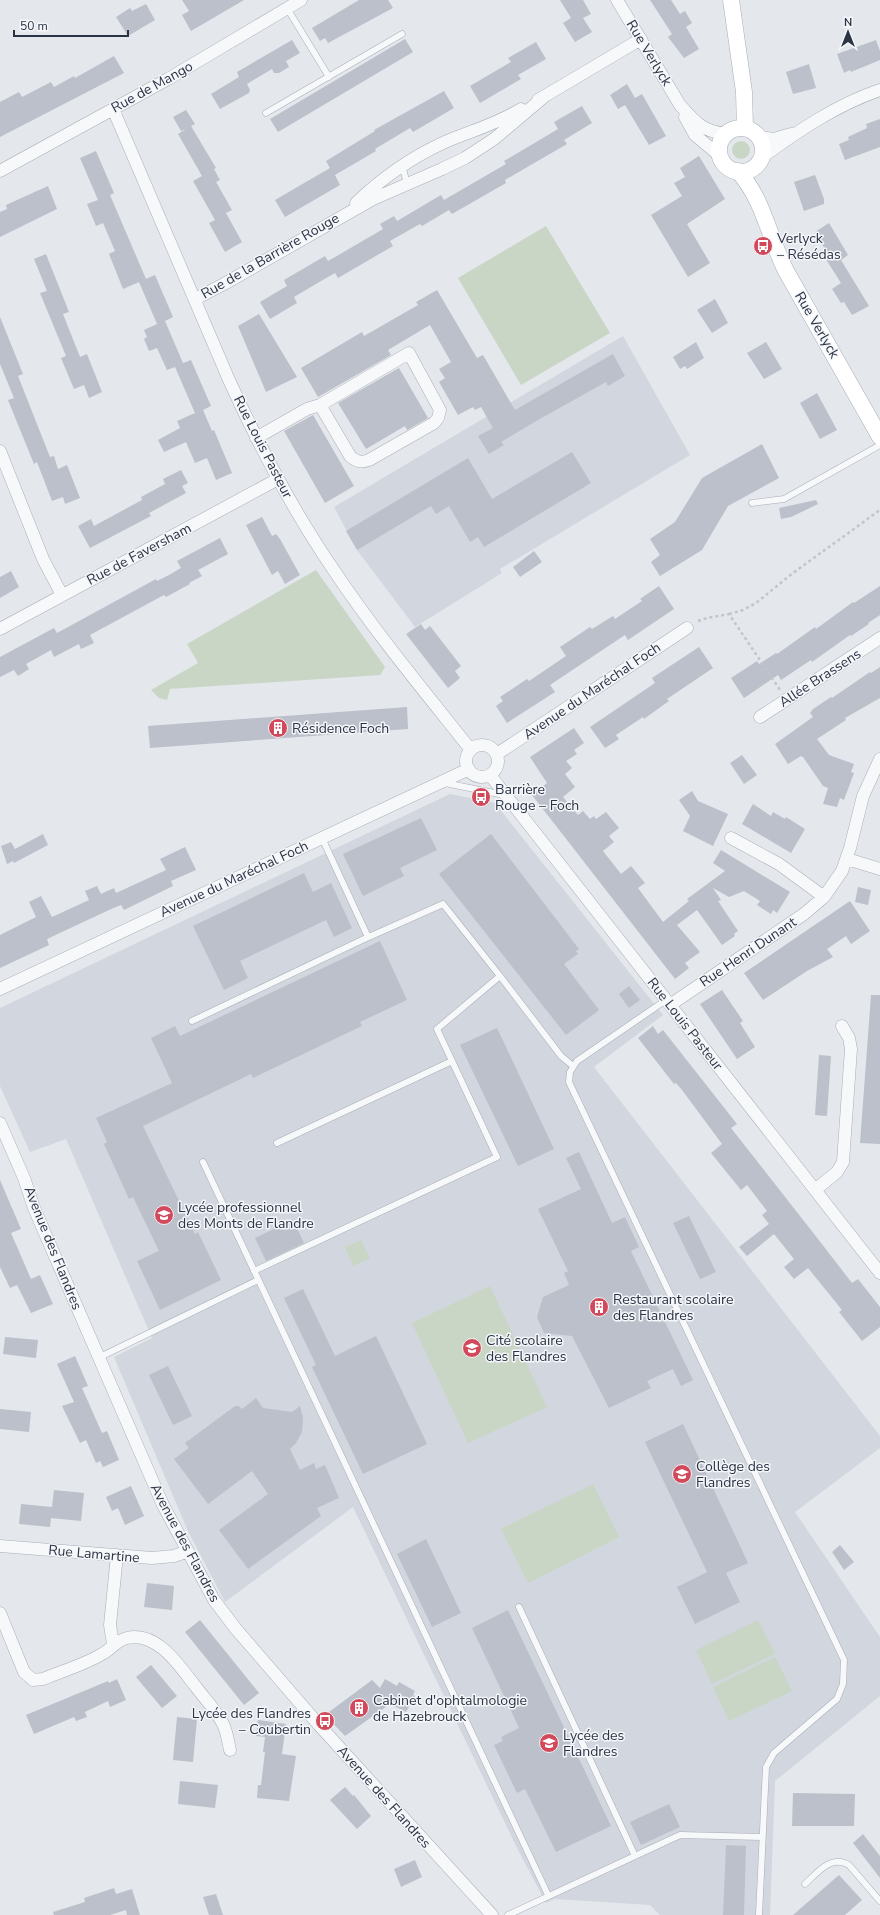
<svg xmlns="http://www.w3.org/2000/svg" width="880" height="1915" font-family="'Nunito Sans',sans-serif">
<rect width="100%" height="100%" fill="#e4e7ec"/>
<path fill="#d2d6de" d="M623 336 690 455 500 569 502 573 415 627 357 550 334 507Z
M450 794 495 803 663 1015 594 1067 880 1436V1448L795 1512 880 1637V1696L775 1781 770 1915H660L650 1905 554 1899 546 1903 518 1850 353 1507 225 1602 188 1531 114 1357 152 1338 66 1139 30 1152 0 1086V1008Z"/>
<path fill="#c9d6c5" d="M732 150a9 9 0 1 1 18 0a9 9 0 1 1-18 0Z
M546 226 610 333 521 385 458 278Z
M316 570 385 667 380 675 170 689 167 700 159 698 151 690 198 663 187 644Z
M361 1240 370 1258 353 1266 345 1247Z
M490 1286 547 1407 468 1443 412 1323Z
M593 1484 619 1537 528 1583 501 1529Z
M758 1620 775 1654 712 1684 696 1650Z
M775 1657 792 1691 729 1721 713 1687Z"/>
<path fill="#bbc0ca" d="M182 0H244L191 31 182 15 189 11Z
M359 0H388L393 8 328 43 325 38 320 41 312 28Z
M560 0H583L591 14 583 18 592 32 575 42 563 23 571 18Z
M650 0H671L680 14 685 11 692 23 686 27 699 49 684 58 668 37 672 34Z
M146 4 155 20 128 36 116 17 130 8 132 11Z
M405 39 413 52 278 132 270 119Z
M292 40 300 53 286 61 289 67 279 73H274L272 69 247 84 250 90 249 93 220 109 211 94 239 77 237 72Z
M876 40 880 51V60L851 72 850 70 844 73 837 54Z
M536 42 546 59 518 75 521 79 480 103 470 86 511 62 508 58Z
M114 56 124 73 0 137V102L19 92 22 97 51 82 54 87 74 76 75 78Z
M809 64 816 88 793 94 786 72Z
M627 84 635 98 642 94 666 136 649 145 625 105 618 109 610 95Z
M444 91 454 108 413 132 410 128 375 149 376 151 335 175 340 185 285 217 275 200 330 168 326 161 375 131 374 130Z
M582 106 592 123 564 140 567 144 505 180 506 183 452 214 449 210 422 226 420 224 390 241 393 246 338 278 335 273 321 281 294 297 297 303 270 319 260 302 287 286 284 280 325 256 328 261 342 253 383 229 380 224 394 216 397 221 441 195 444 200 506 164 504 161 558 129 554 122Z
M186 110 195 124 191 126 216 168 214 169 220 180 216 182 232 210 226 213 242 242 225 252 209 223 215 220 193 181 202 176 178 134 186 129 181 131 173 117Z
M880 119V147L845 160 839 144 849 140 848 137 867 128 866 124Z
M96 151 114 193 110 195 146 279 123 289 109 254 115 251 103 223 96 226 87 204 98 200 80 158Z
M699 156 725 199 687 224 710 263 688 277 651 215 682 196 674 183 685 177 680 168Z
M815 175 824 199V204L804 211 794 182Z
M48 186 57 209 0 237V212L7 209 6 205Z
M829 223 848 255 841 260 869 306 852 315 844 302 841 303 832 289 841 283 822 253 826 251 815 232Z
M46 254 69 312 63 314 80 357 87 354 102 392 89 398 84 385 74 389 61 358 66 356 40 293 47 291 34 259Z
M155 275 173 317 165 321 183 363 191 360 211 406 203 410 212 431 214 430 232 473 216 480 207 458 195 463 186 442 164 452 158 440 180 428 177 421 195 413 175 367 167 370 157 348 149 351 144 339 147 337 144 330 157 324 139 282Z
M437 290 477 358 483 355 515 410 613 354 625 376 608 386 606 382 538 420 501 442 504 445 489 454 478 436 493 428 481 407 475 410 473 407 458 415 439 382 445 378 439 369 451 362 430 325 388 350 391 355 318 397 301 368 362 332 364 336 418 305 416 302Z
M715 299 728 323 712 333 697 310Z
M259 314 297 377 266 392 238 326Z
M0 317 23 374 18 376 50 457 54 456 58 469 67 465 80 498 65 504 63 497 52 501 37 462 34 464 8 400 14 398 0 364Z
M696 342 704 358 687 369 685 366 680 369 673 357Z
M766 342 782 369 764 379 747 353Z
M399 368 428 418 407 430 405 426 366 449 338 403Z
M817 393 837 430 820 439 800 403Z
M313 415 354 486 325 503 284 431Z
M762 444 779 478 728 506 702 550 660 576 651 562 660 555 650 539 675 522 702 478Z
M572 452 591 483 484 547 478 537 470 542 449 506 436 514 431 506 357 550 346 531 468 458 492 499Z
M181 470 188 483 182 486 186 493 149 513 151 516 90 548 78 526 91 519 94 526 142 500 141 497 165 484 163 479Z
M816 500 818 504 791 517 781 519 779 508Z
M262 517 272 536 276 534 280 539 300 575 285 584 278 571 272 575 246 525Z
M220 538 228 554 198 570 202 576 189 583 190 584 166 597 164 595 90 635 94 643 81 649 79 644 54 657 51 650 26 664 29 669 18 676 14 670 0 677V657L54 628 57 633 156 579 157 581 169 575 181 568 177 561Z
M534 551 542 562 520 577 513 567Z
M11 571 19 587 0 598V577Z
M659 586 674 609 628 640 625 635 550 685 555 692 507 723 496 706 503 701 500 697 527 679 529 681 566 656 560 647 590 627 592 629 613 616 615 619 642 601 640 599Z
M880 586V615L868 623 869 624 851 636 850 635 812 662 811 660 781 680 778 675 744 698 731 678 757 661 759 664 776 653 777 654 815 627 816 629 853 602 854 603Z
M421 624 425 630 430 626 461 666 455 671 460 678 448 688 406 634Z
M699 647 713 668 667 699 669 701 644 719 643 717 616 735 619 739 605 748 590 727 655 683 652 678Z
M880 667V698L845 718 846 720 817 739 829 755 854 764 851 772 854 773 844 800 840 798 837 807 823 804 828 788 823 786 803 757 801 756 788 764 775 744 813 717 810 713 813 709 831 697 832 698 870 672 871 673Z
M407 707 408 729 150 748 148 726Z
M574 728 584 743 574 750 577 754 566 761 572 768 565 774 575 787 563 797 578 815 583 811 590 819 594 816 596 819 606 812 619 828 609 836 614 842 603 851 621 874 631 866 645 883 638 888 663 922 689 901 687 899 725 871 713 863 721 850 790 892 777 913 773 910 771 914 757 905 760 901 744 891 729 897 713 888 721 900 718 901 738 931 734 934 735 936 722 945 697 910 677 925 700 952 685 963 689 968 675 979 532 795 547 783 530 757Z
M742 755 757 775 744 784 730 763Z
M692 791 698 801 728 814 713 846 683 831 690 816 679 800Z
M753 804 771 816 773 812 785 819 786 817 805 829 791 853 742 824Z
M421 818 437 850 400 868 404 876 363 896 343 854Z
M43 834 48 845 14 863 13 861 7 864 1 846 11 842 15 849Z
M491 834 579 949 576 951 578 954 564 964 599 1010 566 1035 439 874Z
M185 847 196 870 171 881 173 886 124 910 121 905 109 910 47 939 49 945 0 968V935L36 917 29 902 41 896 52 917 89 900 85 891 97 886 101 894 114 888 116 893 166 870 160 859Z
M304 873 313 892 331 883 352 928 334 937 326 920 240 961 248 978 224 990 193 926Z
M858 887 871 890 868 905 855 902Z
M850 901 870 931 851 944 846 936 827 949 833 957 807 971 763 1000 744 973Z
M380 941 407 1000 360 1022 362 1026 253 1078 251 1074 143 1126 195 1234 198 1232 221 1280 160 1310 137 1261 159 1251 133 1197 129 1199 104 1144 107 1142 96 1118 172 1083 151 1038 175 1026 180 1036Z
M629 986 640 1000 629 1008 619 994Z
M722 990 743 1021 740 1023 755 1047 737 1059 700 1004Z
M871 995H880V1144L860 1143Z
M653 1026 658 1034 663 1030 737 1124 731 1128 818 1239 852 1283 858 1279 880 1307V1327L862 1341 839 1312 842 1310 808 1268 794 1279 784 1267 794 1259 774 1234 747 1256 739 1247 769 1224 762 1215 767 1211 747 1185 741 1190 711 1153 722 1144 682 1090 676 1083 674 1084 638 1038Z
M497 1028 554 1149 518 1166 460 1045Z
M819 1055 831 1056 827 1116 815 1115Z
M579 1152 612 1223 625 1217 639 1247 631 1251 693 1380 681 1386 673 1369 647 1381 651 1388 609 1408 572 1336 544 1333 537 1317 543 1297 569 1285 564 1273 568 1271 538 1209 581 1189 566 1158Z
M0 1180 21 1229 11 1233 31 1279 40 1275 53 1304 31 1313 17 1285 10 1288 0 1267Z
M689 1216 716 1272 700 1279 673 1223Z
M293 1220 304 1243 266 1261 255 1238Z
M303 1289 335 1356 376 1336 427 1444 363 1474 312 1367 316 1365 284 1298Z
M5 1337 38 1340 36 1358 3 1354Z
M75 1356 88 1386 82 1388 102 1433 107 1431 119 1460 103 1467 100 1461 96 1463 86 1440 80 1443 62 1406 74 1402 57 1364Z
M168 1366 192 1416 173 1425 149 1375Z
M256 1398 263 1408 292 1412 300 1406 303 1418 302 1432 296 1443 290 1449 300 1470 314 1463 316 1469 325 1465 339 1498 317 1508 321 1516 248 1569 219 1530 268 1494 252 1471 208 1504 174 1459 189 1448 185 1443 235 1406H239L242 1409Z
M0 1409 31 1412 29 1432 0 1429Z
M683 1424 748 1563 726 1573 740 1602 695 1624 677 1587 707 1572 645 1442Z
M131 1486 144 1516 125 1525 118 1508 112 1511 106 1497Z
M54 1490 84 1493 81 1521 51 1518 50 1527 19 1524 21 1504 52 1507Z
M426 1539 461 1613 432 1627 397 1554Z
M840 1545 854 1562 844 1570 832 1552Z
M147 1583 174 1586 172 1610 144 1607Z
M508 1610 611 1826 556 1852 525 1789 517 1793 494 1745 503 1741 501 1737 519 1728 472 1628Z
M200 1620 259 1693 244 1705 185 1632Z
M151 1665 177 1696 162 1708 136 1677Z
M117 1679 126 1700 110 1707 108 1701 85 1712 87 1717 76 1721 74 1717 34 1734 26 1715 108 1681 109 1683Z
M385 1679 397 1686 399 1682 415 1691 413 1695 415 1696 406 1712 390 1704 345 1736 325 1715 372 1680 380 1688Z
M177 1717 197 1719 193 1762 173 1760Z
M258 1720 286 1724 282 1754 296 1756 289 1801 257 1798 258 1785H261L265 1752H263L265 1737 256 1736Z
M180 1781 218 1785 215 1808 178 1804Z
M345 1787 353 1796 354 1795 371 1816 357 1829 330 1800Z
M793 1793 855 1794 854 1826H792Z
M669 1804 680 1827 641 1845 630 1822Z
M863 1834 880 1856V1878L853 1843Z
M726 1845 746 1846 744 1915H723Z
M415 1860 422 1877 401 1887 394 1869Z
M839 1875 862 1900 845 1915H793Z
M114 1888 116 1894 132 1889 140 1915H127L126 1910 110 1915H54L53 1912 85 1902 84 1898Z
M216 1894 223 1915H209L203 1897Z"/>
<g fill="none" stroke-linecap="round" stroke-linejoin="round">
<g stroke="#a9aeb7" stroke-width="7">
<path id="lane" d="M287 8 329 77
M266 113 402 34
M402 166 407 183
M752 503 784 499 880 445
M445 783 504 795
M322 838 368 937
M500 976 561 1056 573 1066
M666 1000 577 1061 570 1072 569 1082 844 1660 843 1684 837 1699 774 1753 766 1767 759 1915
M192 1021 362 940 443 904 500 976 437 1029 497 1157 254 1271
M277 1143 452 1061
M203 1162 548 1895
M98 1358 258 1280
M519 1607 635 1856
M805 1884C817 1873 831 1854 849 1865L880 1901
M508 1915 680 1835 762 1837"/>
</g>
<g stroke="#a9aeb7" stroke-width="13">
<path id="street" d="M617 0 680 105C693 120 705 134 727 133
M538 100 641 39
M113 109 229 380C259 446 292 509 333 569 375 632 424 691 471 750
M685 117 695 135 720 156
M759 137 774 139 791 134
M761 158C798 131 836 105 880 90
M0 171 168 79 301 0
M356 203C382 178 412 157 445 142 471 131 497 124 521 109
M195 299 224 284 373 199 442 169 465 158 494 139 545 96
M256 438 307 409 320 405 409 353 440 410 438 418 434 423 369 460C361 463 356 462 350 456L320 405
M0 451 43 559 62 595
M0 629 278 479
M760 717 880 638
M466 761a16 16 0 1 1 32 0a16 16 0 1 1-32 0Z
M497 754 687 628
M490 775 880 1273
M731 838 779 864 824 897
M847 859 880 869
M0 989 469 769
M670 1005 804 914 824 897 842 871 850 848 863 796 880 759
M0 1123 24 1178 34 1208 163 1505 214 1600 236 1629 319 1725 492 1915
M815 1190 837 1172 843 1162 851 1049 849 1038 842 1026
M0 1546 152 1558 174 1556 186 1552
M0 1613 24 1672 33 1680 43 1679C62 1671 84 1665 102 1654 112 1649 115 1641 127 1638 158 1631 180 1667 196 1687 205 1699 216 1710 223 1724 227 1732 228 1741 230 1750
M113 1644 110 1625 117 1555"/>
</g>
<g stroke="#a9aeb7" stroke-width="17">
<path id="secondary" d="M731 0 744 92 745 128
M719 150a22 22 0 1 1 44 0a22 22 0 1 1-44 0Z
M738 171C764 200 769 238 786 271L880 437"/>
</g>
<path stroke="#c2c5cb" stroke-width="2.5" stroke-dasharray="3 3" stroke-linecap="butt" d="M729 614 743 610 756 603 793 573 880 510
M698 621 707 618 729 614 780 690"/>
<use href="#lane" stroke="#f7f8fa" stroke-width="6"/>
<use href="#street" stroke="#f7f8fa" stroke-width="12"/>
<use href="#secondary" stroke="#fff" stroke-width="16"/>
</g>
<defs>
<g id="bus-disc" transform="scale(1)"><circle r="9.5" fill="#d1495b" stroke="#f4f6f9"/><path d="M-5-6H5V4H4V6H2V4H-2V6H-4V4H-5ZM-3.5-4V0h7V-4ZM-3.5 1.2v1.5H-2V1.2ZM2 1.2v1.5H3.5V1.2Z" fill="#fff"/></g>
<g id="building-disc" transform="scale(1)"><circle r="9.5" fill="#d1495b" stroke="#f4f6f9"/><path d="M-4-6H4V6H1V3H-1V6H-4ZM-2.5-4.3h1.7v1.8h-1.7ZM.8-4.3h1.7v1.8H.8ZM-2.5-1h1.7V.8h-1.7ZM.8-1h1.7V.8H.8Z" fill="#fff"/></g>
<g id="school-disc" transform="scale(1)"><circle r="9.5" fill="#d1495b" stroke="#f4f6f9"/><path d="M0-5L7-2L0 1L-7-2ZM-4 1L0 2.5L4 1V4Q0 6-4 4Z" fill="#fff"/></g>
</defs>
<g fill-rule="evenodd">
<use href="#bus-disc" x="763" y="246"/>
<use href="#building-disc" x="278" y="728"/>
<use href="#bus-disc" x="481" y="797"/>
<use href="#school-disc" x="164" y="1215"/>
<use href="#building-disc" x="599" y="1307"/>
<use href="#school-disc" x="472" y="1348"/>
<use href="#school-disc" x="682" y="1474"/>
<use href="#building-disc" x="359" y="1708"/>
<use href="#bus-disc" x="325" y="1721"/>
<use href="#school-disc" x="549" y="1743"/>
</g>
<g text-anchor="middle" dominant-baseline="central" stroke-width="3" stroke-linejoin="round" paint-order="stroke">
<g font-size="14" fill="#2b3445" stroke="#f4f6f9">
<text transform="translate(649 53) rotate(59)">Rue Verlyck</text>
<text transform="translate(152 87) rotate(-29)">Rue de Mango</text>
<text transform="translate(270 256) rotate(-30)">Rue de la Barrière Rouge</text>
<text transform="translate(817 325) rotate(60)">Rue Verlyck</text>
<text transform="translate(263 447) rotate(63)">Rue Louis Pasteur</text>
<text transform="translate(139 554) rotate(-28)">Rue de Faversham</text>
<text transform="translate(820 678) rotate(-33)">Allée Brassens</text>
<text transform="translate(592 691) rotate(-34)">Avenue du Maréchal Foch</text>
<text transform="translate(234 879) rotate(-25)">Avenue du Maréchal Foch</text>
<text transform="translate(748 952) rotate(-34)">Rue Henri Dunant</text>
<text transform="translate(685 1024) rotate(52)">Rue Louis Pasteur</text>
<text transform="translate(53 1248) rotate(68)">Avenue des Flandres</text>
<text transform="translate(185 1543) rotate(62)">Avenue des Flandres</text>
<text transform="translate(94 1554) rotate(5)">Rue Lamartine</text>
<text transform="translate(384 1797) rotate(48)">Avenue des Flandres</text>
</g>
<g font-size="14" fill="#2b3445" stroke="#f4f6f9" text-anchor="start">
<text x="777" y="238">Verlyck<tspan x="777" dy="16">– Résédas</tspan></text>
<text x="292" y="728">Résidence Foch</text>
<text x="495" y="789">Barrière<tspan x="495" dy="16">Rouge – Foch</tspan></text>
<text x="178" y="1207">Lycée professionnel<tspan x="178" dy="16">des Monts de Flandre</tspan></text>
<text x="613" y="1299">Restaurant scolaire<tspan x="613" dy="16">des Flandres</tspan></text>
<text x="486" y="1340">Cité scolaire<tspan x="486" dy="16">des Flandres</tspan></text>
<text x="696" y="1466">Collège des<tspan x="696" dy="16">Flandres</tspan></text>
<text x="373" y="1700">Cabinet d'ophtalmologie<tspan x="373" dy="16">de Hazebrouck</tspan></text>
<text x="311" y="1713" text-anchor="end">Lycée des Flandres<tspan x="311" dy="16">– Coubertin</tspan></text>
<text x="563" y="1735">Lycée des<tspan x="563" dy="16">Flandres</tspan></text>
</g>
</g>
<g transform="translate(848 32)" stroke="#f4f6f9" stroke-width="3" paint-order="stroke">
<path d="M0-3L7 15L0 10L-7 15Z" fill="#2b3445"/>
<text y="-6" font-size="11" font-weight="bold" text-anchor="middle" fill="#2b3445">N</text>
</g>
<path d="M14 30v6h114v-6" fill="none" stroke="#2b3445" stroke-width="2"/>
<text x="20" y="30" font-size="12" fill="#2b3445" stroke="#f4f6f9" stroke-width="3" paint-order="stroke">50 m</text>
</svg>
